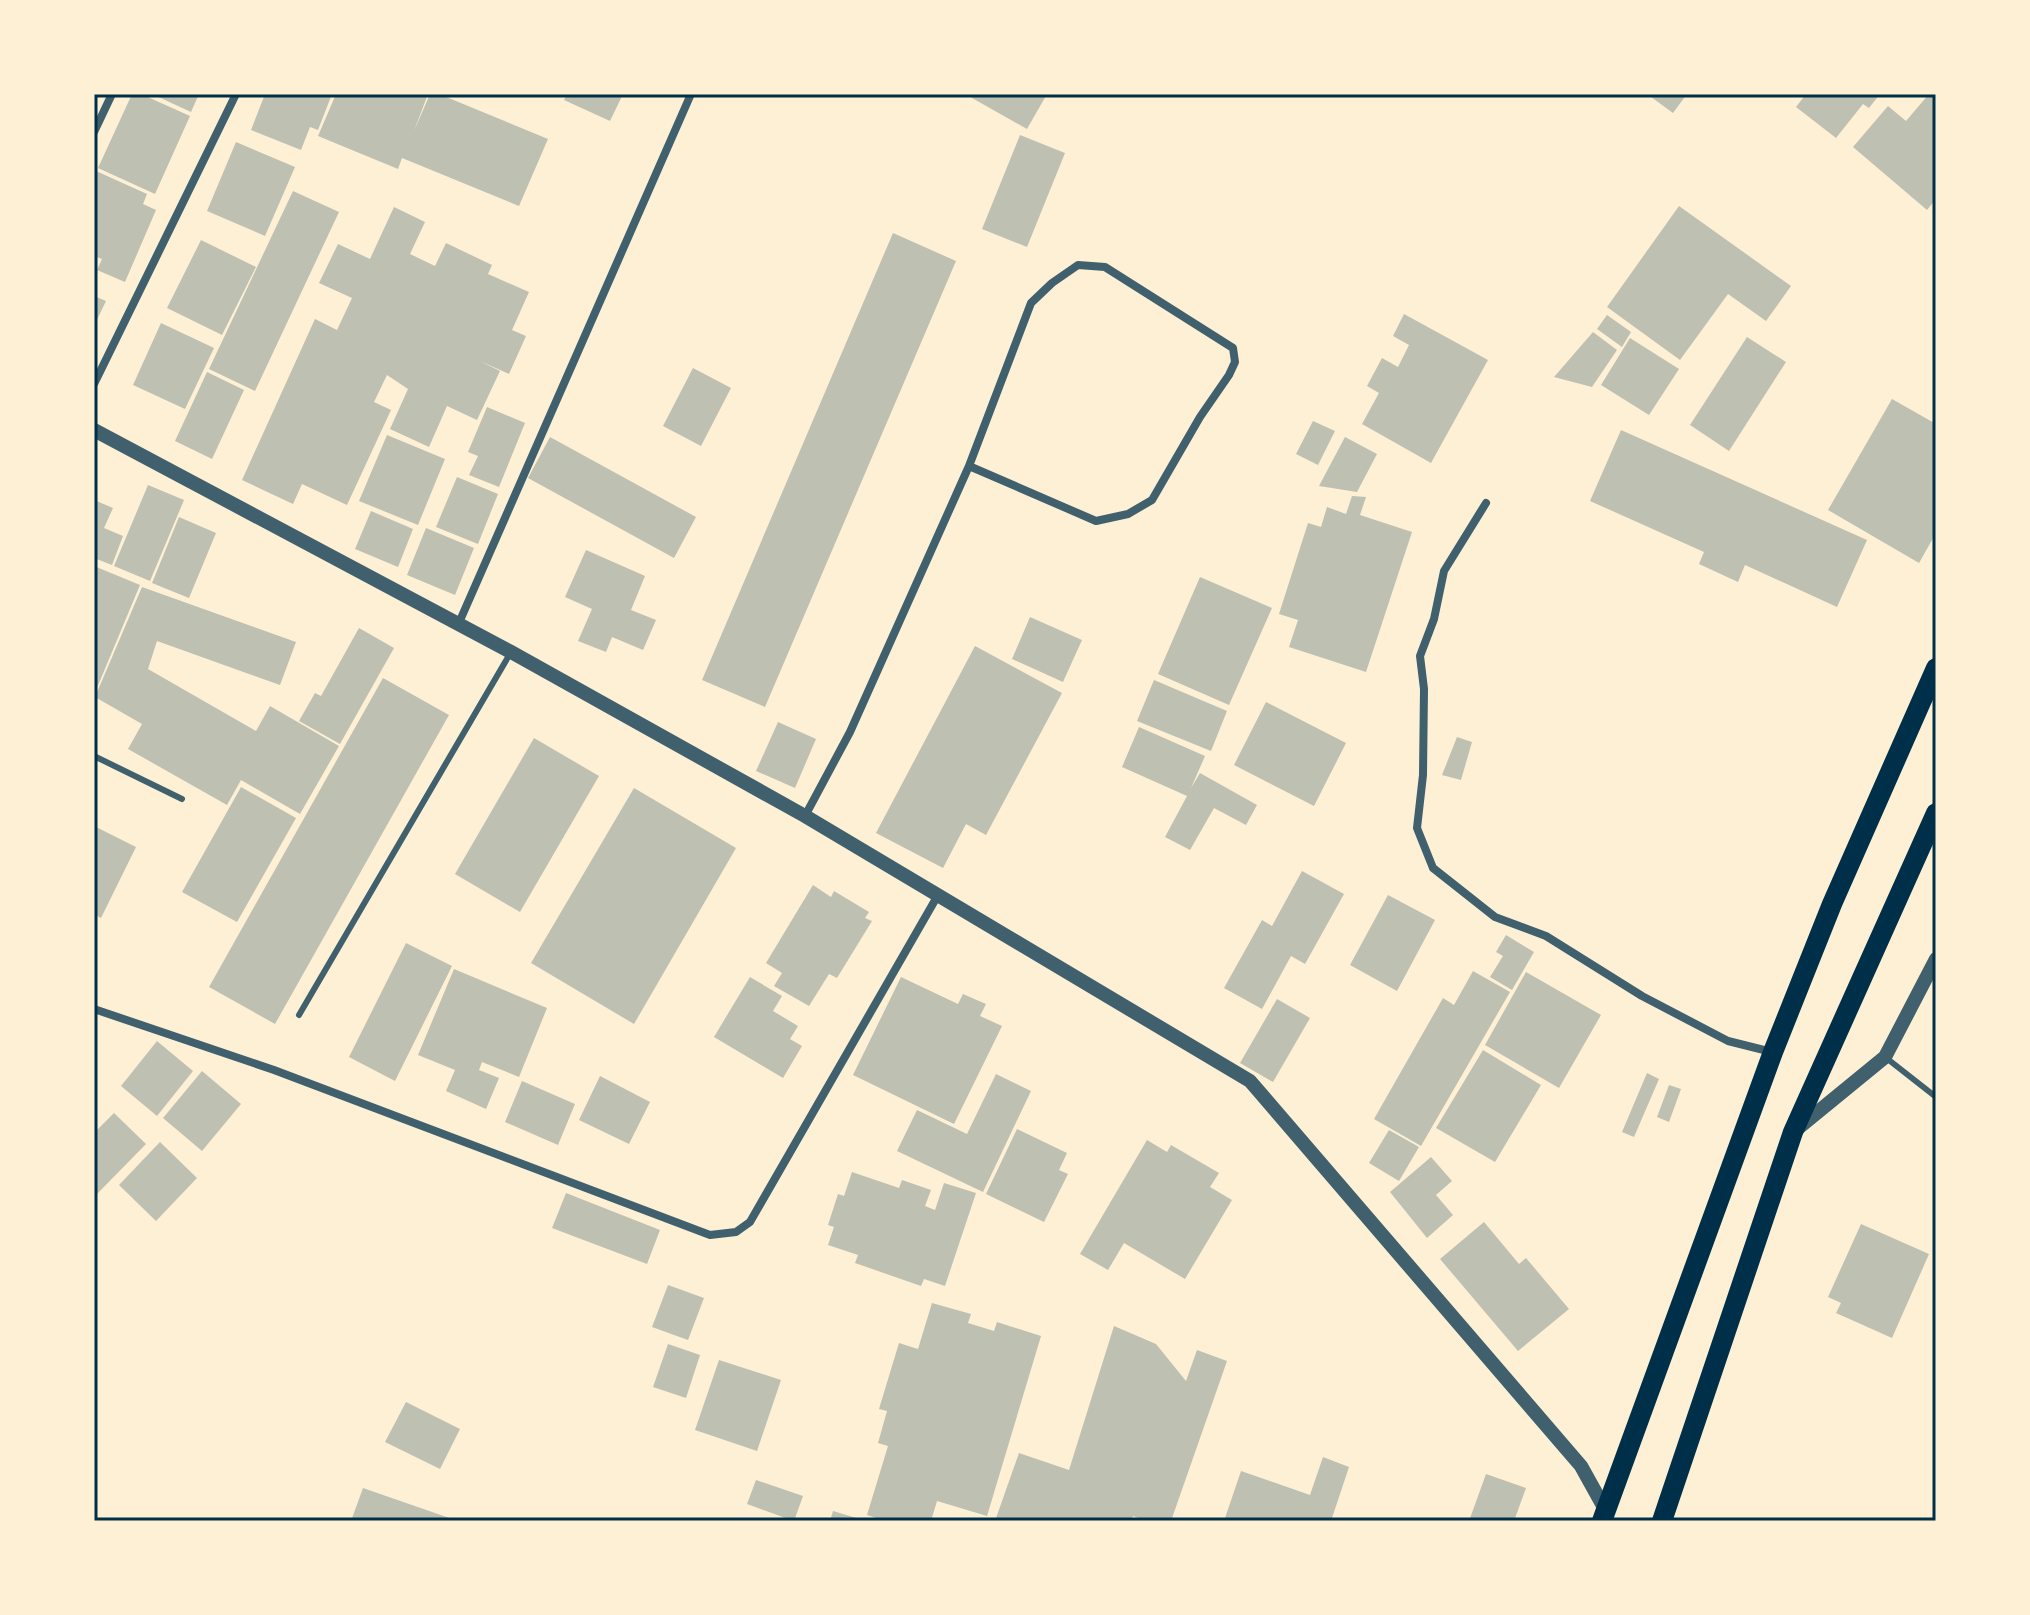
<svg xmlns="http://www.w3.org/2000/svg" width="2030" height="1615" font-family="'Varela Round',sans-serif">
<rect width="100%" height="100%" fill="#fdf0d5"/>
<path fill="#bec0b2" d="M132 94H141L190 116 155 194 98 168Z
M152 94H199L191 112Z
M265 94H332L318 130 310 127 301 150 251 130Z
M336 94H428L414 131 430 94H439L548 139 519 206 402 158 398 169 318 136Z
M567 94H623L610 121 564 100Z
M965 94H1047L1027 129Z
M1647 94H1687L1673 113Z
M1806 94H1880L1869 108 1863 104 1836 138 1796 107Z
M1929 94 1936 99V199L1927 210 1853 147 1888 106 1906 121Z
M1020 135 1065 153 1027 247 982 229Z
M236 142 295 167 265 236 207 211Z
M96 171 147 194 143 204 156 210 125 282 97 270 102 259 94 256Z
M293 191 339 212 255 391 209 369Z
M1679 206 1791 286 1766 321 1728 294 1680 360 1607 307Z
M394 207 425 222 410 254 435 266 446 243 492 265 488 274 529 292 512 330 526 336 509 374 480 361 500 371 477 420 447 406 429 447 390 429 408 389 387 375 374 402 391 410 347 505 302 484 293 504 242 480 315 319 337 330 352 298 319 283 338 244 370 259Z
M893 233 956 261 765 707 702 680Z
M201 240 256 267 222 335 167 308Z
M94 296 106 301 94 326Z
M1404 314 1488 360 1431 463 1362 424 1379 393 1367 386 1382 358 1398 367 1409 345 1393 336Z
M1607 315 1631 332 1622 347 1597 329Z
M161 323 214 348 185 409 133 385Z
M1593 332 1617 350 1592 387 1554 377Z
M1747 337 1786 362 1729 451 1690 425Z
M1630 338 1679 369 1649 415 1601 385Z
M693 368 731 388 701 446 663 426Z
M207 372 244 390 212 459 175 441Z
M1892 399 1936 424V533L1919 563 1828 510Z
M487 407 525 423 499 487 469 475 478 456 468 452Z
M1313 421 1335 431 1318 465 1296 454Z
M1621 430 1867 540 1837 607 1745 565 1738 582 1699 564 1704 552 1590 501Z
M387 435 445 459 418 525 359 501Z
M550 437 696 517 674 558 528 478Z
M1345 437 1377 454 1357 492 1319 486Z
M457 477 498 494 478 544 436 527Z
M148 485 184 500 150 581 114 566Z
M1352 496 1366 497 1360 515 1412 532 1366 672 1289 647 1298 620 1279 614 1308 523 1321 527 1327 507 1346 514Z
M94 500 113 508 104 528 123 536 112 565 94 558Z
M371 511 413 529 398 567 355 549Z
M179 517 216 533 189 598 152 583Z
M426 528 474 548 455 595 407 575Z
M586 550 645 576 631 610 656 620 643 650 612 637 606 652 578 641 592 609 565 597Z
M94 566 140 585 94 695Z
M1200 577 1272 608 1229 705 1158 674Z
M142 587 296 642 280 685 157 641 148 669 256 731 270 706 339 746 300 814 241 780 227 805 128 749 142 724 95 697Z
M1030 617 1082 640 1063 682 1012 659Z
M359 628 394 648 340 744 299 721 315 693 321 696Z
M975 646 1062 693 986 835 966 824 943 868 876 833Z
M383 678 449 715 275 1024 209 987Z
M1154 680 1227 711 1211 751 1137 721Z
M1266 702 1346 743 1314 806 1234 765Z
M778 722 816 739 795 788 756 771Z
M1139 727 1205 756 1191 788 1200 773 1257 805 1246 825 1214 808 1190 850 1165 837 1187 796 1122 767Z
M1457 737 1472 742 1461 780 1442 775Z
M534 738 599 776 520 912 455 874Z
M241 787 296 818 237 922 182 892Z
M634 788 736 848 634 1024 531 963Z
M94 826 136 847 101 918 94 914Z
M1302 871 1344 894 1305 964 1291 956 1262 1009 1224 988 1262 920 1272 926Z
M813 885 831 897 834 891 869 912 865 918 872 921 837 978 829 974 809 1006 774 986 782 973 766 963Z
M1388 895 1435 920 1397 991 1350 965Z
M1506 935 1534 952 1512 990 1490 977 1503 956 1496 952Z
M406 943 452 966 395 1081 349 1057Z
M454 969 547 1008 519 1077 482 1062 479 1070 499 1078 486 1109 446 1091 455 1070 418 1055Z
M1473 971 1510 992 1421 1146 1374 1119 1443 998 1454 1005Z
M1526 972 1601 1015 1559 1088 1485 1045Z
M750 977 782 996 773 1011 798 1026 790 1039 802 1046 783 1078 714 1037Z
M901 977 958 1004 963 994 986 1004 980 1016 1002 1026 954 1124 853 1075Z
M1277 999 1310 1018 1273 1082 1240 1063Z
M157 1041 193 1071 157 1116 121 1086Z
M1483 1050 1541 1085 1495 1162 1436 1128Z
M202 1071 241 1104 202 1151 163 1118Z
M1647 1073 1659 1079 1634 1137 1622 1132Z
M996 1074 1031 1091 983 1192 897 1151 917 1110 967 1134Z
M600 1076 650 1102 629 1144 579 1120Z
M522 1081 575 1104 558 1145 505 1122Z
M1669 1085 1681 1089 1669 1122 1657 1117Z
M114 1113 146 1144 97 1194 94 1191V1133Z
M1017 1129 1067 1153 1059 1170 1068 1174 1044 1222 986 1194Z
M1389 1130 1419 1147 1399 1181 1369 1163Z
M1147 1140 1167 1152 1171 1145 1219 1173 1210 1187 1232 1200 1185 1279 1124 1243 1108 1270 1080 1254Z
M160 1142 197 1178 156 1221 119 1185Z
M1431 1157 1452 1181 1436 1195 1453 1215 1427 1238 1390 1192Z
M852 1172 899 1188 902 1180 931 1190 925 1206 935 1210 944 1183 976 1193 945 1286 924 1279 921 1286 855 1263 858 1255 828 1245 834 1227 828 1225 838 1194 844 1196Z
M566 1193 660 1230 647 1264 552 1228Z
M1484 1222 1519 1264 1526 1258 1569 1309 1518 1351 1440 1259Z
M1861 1224 1929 1254 1892 1338 1836 1313 1841 1303 1828 1297Z
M668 1285 704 1298 688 1340 652 1327Z
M932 1303 971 1314 968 1323 994 1331 997 1322 1041 1336 987 1516 937 1501 931 1521H886L867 1515 888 1446 878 1443 887 1411 879 1409 899 1343 918 1349Z
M1114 1326 1156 1344 1186 1381 1197 1350 1227 1361 1171 1521H1146L1133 1516 1131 1521H995L1019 1453 1069 1470Z
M668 1344 700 1355 686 1398 653 1387Z
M719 1360 781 1380 757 1451 695 1430Z
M406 1402 460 1429 440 1469 385 1442Z
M1323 1457 1349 1467 1331 1521H1224L1241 1471 1310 1495Z
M1486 1474 1526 1488 1514 1521H1469Z
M756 1480 803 1496 794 1521 747 1504Z
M363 1488 458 1521H351Z
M833 1511 863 1520V1521H830Z"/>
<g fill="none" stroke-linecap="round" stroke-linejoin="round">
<path stroke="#3f606c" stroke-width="6" d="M94 756 182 799
M299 1015 511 652
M1885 1057 1936 1097"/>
<path stroke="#3f606c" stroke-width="8" d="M94 132 112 94
M94 384 236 94
M1486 503 1444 571 1434 619 1420 656 1424 689 1423 775 1417 828 1433 868 1495 917 1546 936 1642 996 1728 1041 1772 1052
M458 625 691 94
M805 816 850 732 969 466 1096 521 1128 514 1152 500 1200 417 1229 375 1235 362 1233 348 1105 267 1078 265 1052 283 1031 303 969 466
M94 1009 274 1070 710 1235 736 1232 750 1222 938 895"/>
<path stroke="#3f606c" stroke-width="14" d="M94 430 511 652 805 816 1250 1081 1581 1466 1606 1511
M1797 1129 1885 1057 1936 959"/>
<path stroke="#003049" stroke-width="20" d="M1602 1521 1773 1052 1832 904 1936 668
M1662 1521 1793 1132 1936 813"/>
</g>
<rect width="2030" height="1615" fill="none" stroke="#fdf0d5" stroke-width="192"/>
<rect x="96" y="96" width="1838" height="1423" fill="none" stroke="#003049" stroke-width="3"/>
</svg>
